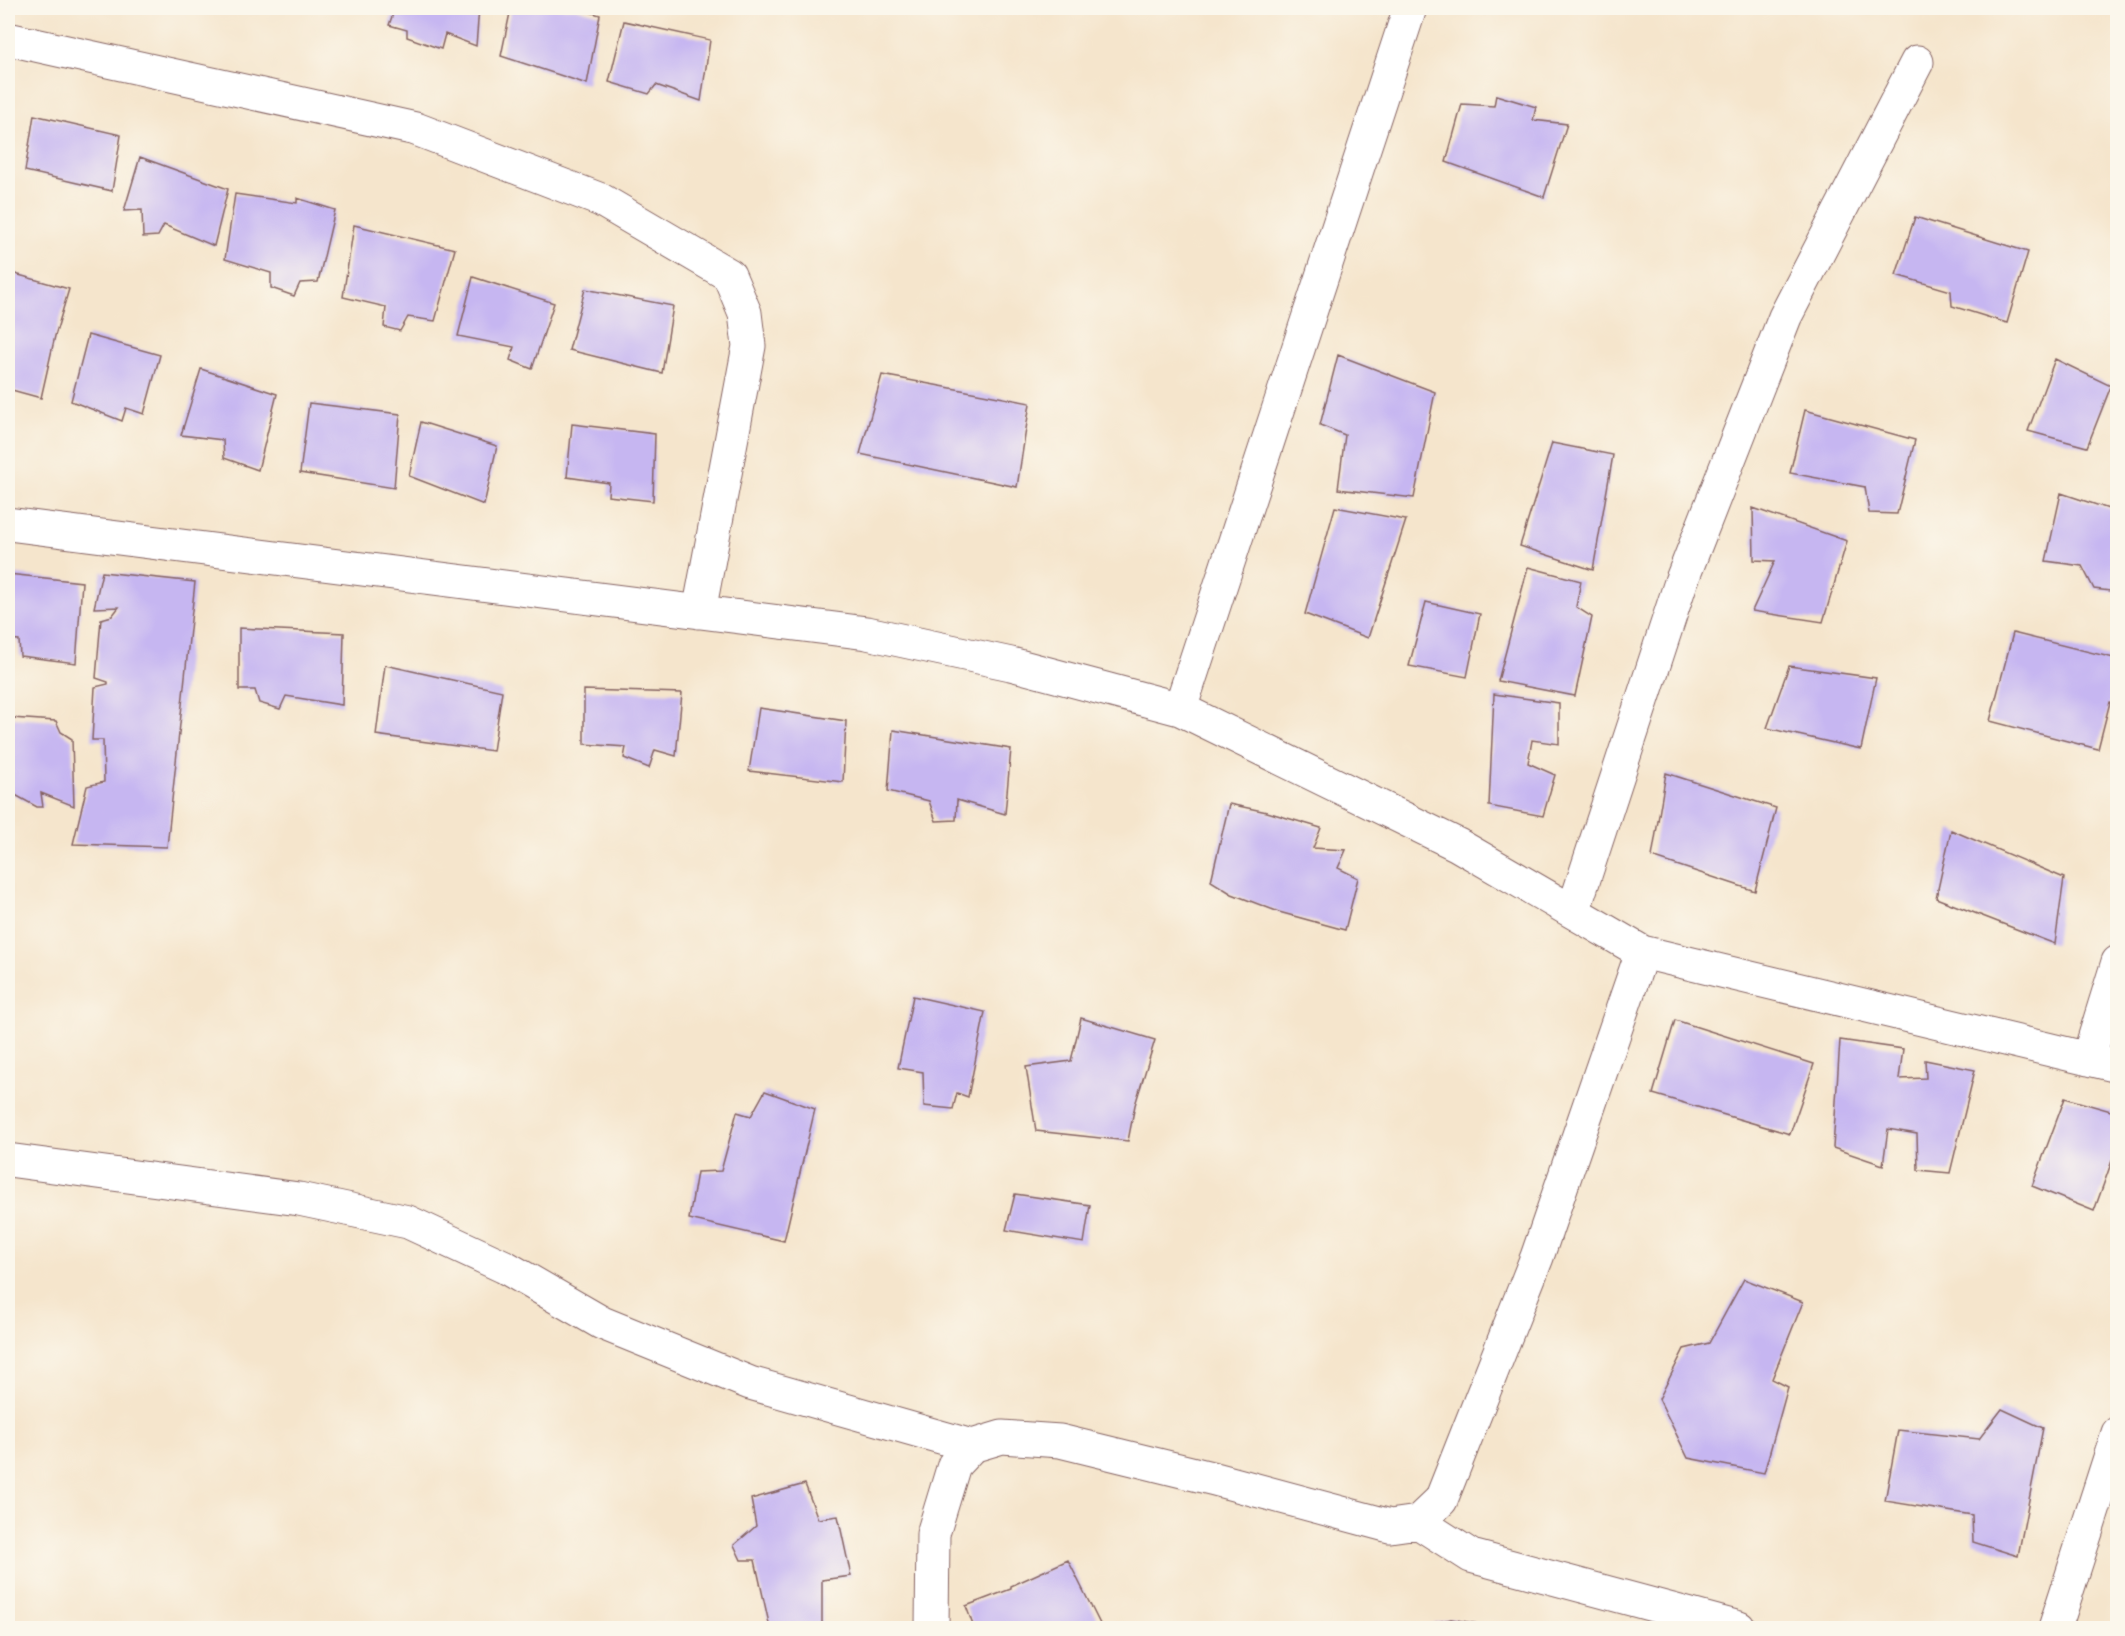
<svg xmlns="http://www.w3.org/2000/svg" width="2125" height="1636" font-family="'Sorts Mill Goudy',serif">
<rect width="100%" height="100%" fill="#fbf7ec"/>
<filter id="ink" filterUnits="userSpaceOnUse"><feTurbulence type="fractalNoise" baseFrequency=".0167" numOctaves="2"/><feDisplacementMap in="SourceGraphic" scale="12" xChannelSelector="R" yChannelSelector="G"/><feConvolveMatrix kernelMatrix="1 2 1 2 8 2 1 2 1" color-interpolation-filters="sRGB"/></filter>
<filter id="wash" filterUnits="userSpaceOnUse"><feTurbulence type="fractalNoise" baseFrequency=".008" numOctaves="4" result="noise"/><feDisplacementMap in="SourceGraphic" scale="24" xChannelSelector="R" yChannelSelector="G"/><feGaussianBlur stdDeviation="1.35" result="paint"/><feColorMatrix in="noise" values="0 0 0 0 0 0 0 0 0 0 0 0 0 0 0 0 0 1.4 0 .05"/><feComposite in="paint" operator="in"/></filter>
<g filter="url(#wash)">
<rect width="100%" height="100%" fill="#f5e5cc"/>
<g id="blocks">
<path fill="#c6b6f1" d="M395 8H479L476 46 445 34 441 49 407 37V30L389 25Z
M511 8H576L600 15 587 84 501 56Z
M624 21 710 40 701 101 656 85 649 94 609 82Z
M1496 95 1536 107 1533 120 1567 124 1544 197 1446 162 1462 104 1494 106Z
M34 115 121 135 112 191 25 171Z
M140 157 228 189 214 246 164 225 158 236 143 237 142 210 124 211Z
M235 194 297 203V198L335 210 318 282 300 283 294 296 271 288V273L225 259Z
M1915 217 2028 252 2007 323 1952 306 1951 291 1896 275Z
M354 225 455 249 435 321 408 317 400 331 384 327 386 307 343 297Z
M8 272 69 289 55 336 41 398 8 389Z
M473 277 554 303 532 369 510 360 514 347 458 336Z
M585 289 673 306 662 373 569 350Z
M88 335 160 355 144 414 126 408 122 421 71 401Z
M1338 355 1435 392 1414 498 1338 489 1345 435 1320 425Z
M2055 359 2111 386 2087 447 2028 431Z
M201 369 277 394 258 470 224 458 223 440 181 435Z
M882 375 1030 403 1017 487 860 454Z
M309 403 400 414 394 488 300 473Z
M1805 410 1915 440 1897 514 1869 513 1865 487 1790 473Z
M421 422 497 446 484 505 409 476Z
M572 424 655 434 653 501 608 496 609 483 567 477Z
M1552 443 1613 455 1593 570 1520 546Z
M2061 493 2118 512V592L2094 589 2082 566 2046 561Z
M1335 507 1406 520 1368 638 1305 614Z
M1753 508 1847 541 1823 622 1752 611 1775 561 1754 560Z
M1528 567 1581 581 1576 607 1592 617 1575 696 1498 681Z
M102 572 195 582 167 847 73 844 87 786 104 782 103 740H92L95 687 108 684V682L96 678 101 619 112 616 119 607 94 608Z
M8 574 82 582 76 663 20 656 19 640 8 639Z
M1426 602 1480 614 1467 677 1409 666Z
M239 628 344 633 342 705 286 696 280 709 259 703 255 690H239Z
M2013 633 2118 659V703L2110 702 2098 749 1990 721Z
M385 665 502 691 493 751 376 735Z
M1789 666 1876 678 1861 749 1767 728Z
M584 690 682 693 676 756 655 750 649 768 624 758 626 747 584 744Z
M1494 694 1559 703V744L1532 740 1528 763 1555 775 1543 816 1489 806Z
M759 708 846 721 843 782 749 771Z
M11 718 56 721 61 732 72 739 74 806 41 793 43 807H37L8 791V732H12Z
M893 730 1011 749 1005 814 957 800 956 820 936 821 929 801 888 791Z
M1666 773 1776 808 1755 891 1652 857Z
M1229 804 1267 812 1321 828 1313 848 1346 850 1338 868 1358 878 1345 930 1279 912 1232 894 1211 881Z
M1951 830 2064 878 2055 944 1936 898Z
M913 996 985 1012 968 1097 957 1093 953 1109 924 1106 923 1072 898 1068Z
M1081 1018 1155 1040 1135 1105 1128 1141 1036 1131 1026 1067 1071 1061Z
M1675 1020 1814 1064 1790 1134 1653 1094Z
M1840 1040 1903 1049 1899 1079 1926 1078 1925 1060 1975 1070 1950 1173 1918 1170 1917 1134 1888 1129 1883 1165 1833 1148Z
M765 1091 815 1109 784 1241 689 1219 697 1172 721 1171 737 1112 751 1116Z
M2065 1098 2118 1113V1144L2094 1211 2032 1186Z
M1015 1194 1090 1205 1084 1243 1006 1230Z
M1744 1279 1803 1302 1772 1379 1788 1387 1764 1473 1688 1458 1659 1399 1684 1349 1709 1343Z
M2002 1409 2043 1428 2018 1556 1973 1542 1972 1515 1885 1501 1898 1430 1979 1439Z
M805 1484 818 1519 838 1516 851 1576 822 1580V1628H770L755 1560H741L734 1545 756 1526 751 1499Z
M1068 1560 1102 1628H974L966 1606 1011 1589V1586Z
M1451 1619 1478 1624 1479 1628H1413Z"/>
</g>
</g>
<g filter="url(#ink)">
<use href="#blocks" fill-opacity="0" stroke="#866463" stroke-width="1.5"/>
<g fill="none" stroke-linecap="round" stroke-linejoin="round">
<g stroke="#866463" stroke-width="35">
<path id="street" d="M8 39 416 129 601 200 729 275 745 313 749 346 699 612
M8 524 867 633 1011 664 1180 709 1458 845 1642 952 1537 1257 1441 1500 1418 1522 1390 1526 1215 1479 1060 1441 1002 1437 972 1446 954 1465 933 1534 932 1628
M1180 709 1410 8
M1573 912 1681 582 1785 317 1917 62
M1642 952 2118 1066
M2088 1059 2118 962
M8 1160 299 1199 408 1222 505 1267 602 1323 750 1383 972 1446
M1418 1522 1471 1556 1739 1628
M2055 1628 2118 1433"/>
</g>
<use href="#street" stroke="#fff" stroke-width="33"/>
</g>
</g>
<rect width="2125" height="1636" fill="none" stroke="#fbf7ec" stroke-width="30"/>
</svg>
